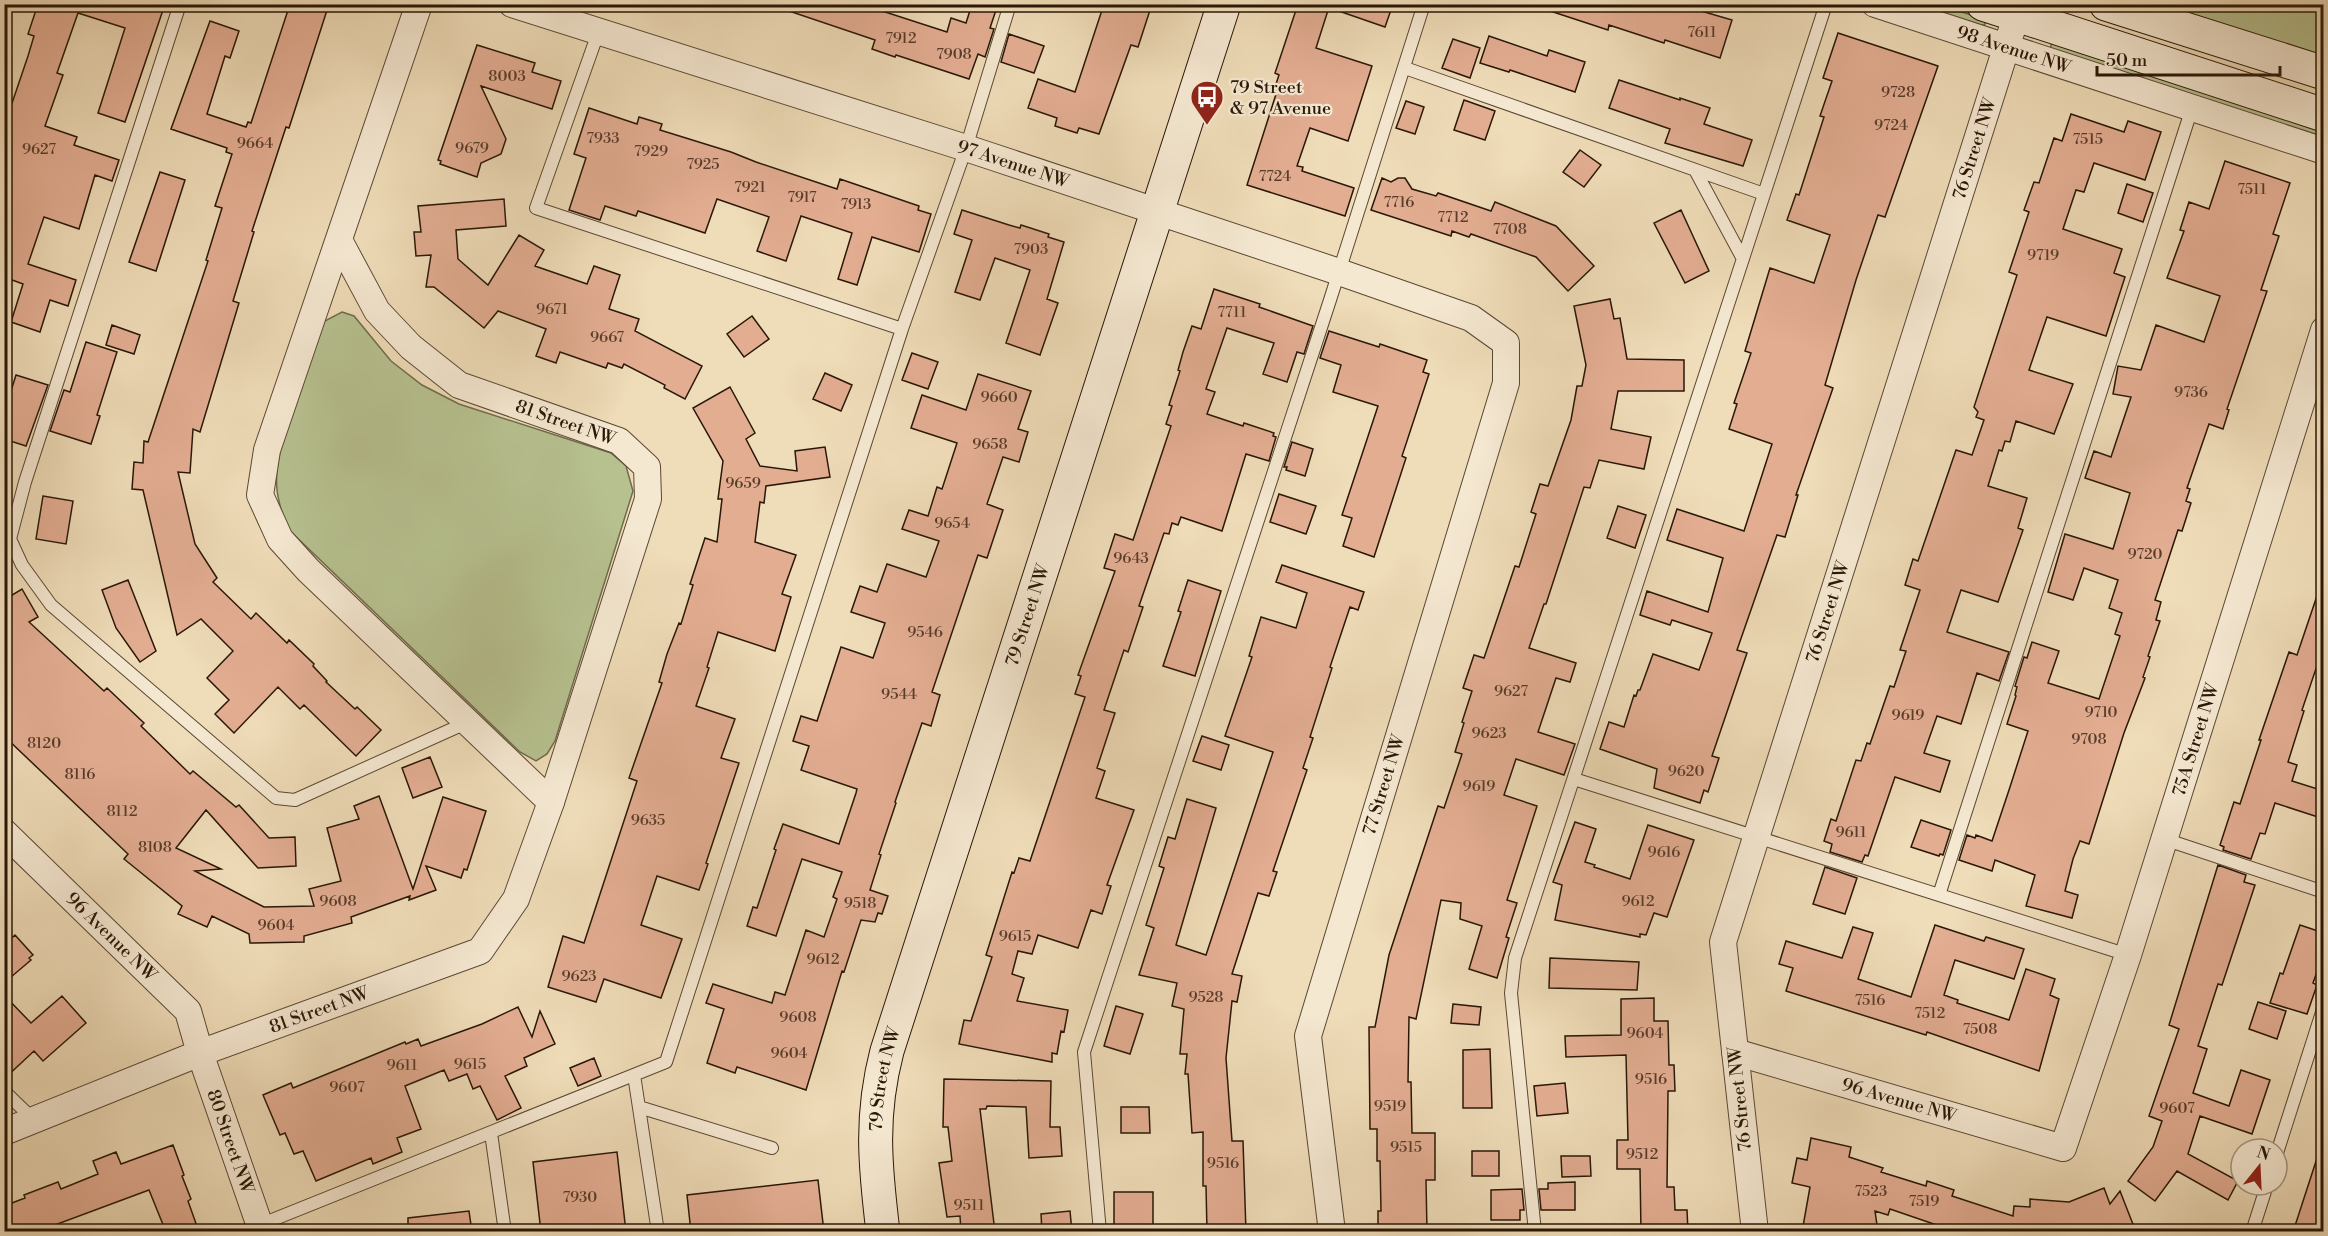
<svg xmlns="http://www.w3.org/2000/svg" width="2328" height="1236" font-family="'Libre Bodoni',serif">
<rect width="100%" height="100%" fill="#efdcb8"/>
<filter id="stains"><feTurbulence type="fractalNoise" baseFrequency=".00333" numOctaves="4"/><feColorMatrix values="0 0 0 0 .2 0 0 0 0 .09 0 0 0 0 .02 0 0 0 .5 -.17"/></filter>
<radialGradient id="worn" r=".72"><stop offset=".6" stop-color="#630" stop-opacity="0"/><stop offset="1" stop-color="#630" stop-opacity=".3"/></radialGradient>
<path fill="#b7c190" stroke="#706c4c" stroke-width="1.5" d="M1911 5H1939L1981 18 1985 20V24L1982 26Z
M2155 5H2323V58Z
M2052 42 2323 130V139L2050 49Z
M342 312 354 316 391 361 422 385 459 404 611 453 626 466 633 491 555 741 547 754 536 761 520 752 287 528C277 499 273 483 280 452L321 323Z"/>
<path fill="#e3ad92" stroke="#291707" stroke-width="1.5" d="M38 4H165L125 122 98 113 125 28 78 13 57 73 63 75 45 126 77 137 74 145 119 160 112 181 95 175 79 229 44 217 28 264 76 280 68 306 50 300 40 332 11 322 23 284 4 277V113L8 115 28 56 34 36 28 34Z
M290 4H329L289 128 286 127 252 231 254 232 233 301 239 303 200 432 193 429 190 473 178 472 195 544 217 578 213 582 251 619 256 613 287 643 289 640 314 664 313 666 327 681 326 682 355 709 357 707 381 730 356 756 304 705 300 709 278 687 234 733 215 714 229 700 207 678 233 651 201 619 177 635 143 490 132 489 134 462 143 463 144 441 148 442 208 261 206 260 222 208 215 206 232 154 226 152 227 148 171 129 210 21 239 31 230 58 225 56 207 114 246 127 248 122 251 123Z
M780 4H881L879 10 947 32 951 18 966 23 972 4H998L990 28 994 29 985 57 978 54 969 79 896 55 895 57 872 49 875 40 780 8Z
M1104 4H1152L1138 47 1131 45 1099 134 1079 128 1077 133 1055 126 1057 118 1028 108 1038 79 1075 92Z
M1298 4H1330L1316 48 1372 66 1348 141 1310 128 1297 166 1303 167 1302 171 1354 188 1345 216 1247 185 1277 91 1274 90 1279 75 1275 73Z
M1331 4H1393L1385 27 1330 8Z
M1542 4H1662L1683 11 1684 6 1732 20 1720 58 1665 40 1664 43 1609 25 1608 30 1541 8Z
M1838 33 1938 66 1885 217 1878 215 1856 280 1825 385 1833 388 1796 495H1798L1785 537 1777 535 1737 650 1747 653 1712 756 1719 758 1708 792 1704 790 1700 803 1654 788 1657 769 1600 749 1609 722 1624 727 1634 695 1636 696 1638 690H1640L1653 654 1699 670 1712 633 1672 620 1670 625 1640 615 1647 591 1708 612 1723 558 1667 540 1677 509 1744 531 1772 444 1729 429 1737 404 1734 403 1751 353 1745 351 1770 268 1814 283 1830 235 1787 220 1796 194 1799 195 1824 117 1820 116 1832 81 1823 78Z
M1009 34 1044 46 1034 73 1001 62Z
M1489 36 1547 56 1549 50 1585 62 1575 92 1510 70 1509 72 1480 63Z
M1453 39 1480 48 1470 78 1442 68Z
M477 45 535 63 532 72 561 81 552 109 481 86 506 139 501 154 481 163 477 177 440 164 441 161 438 160Z
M1619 80 1680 100V98L1710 108 1704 124 1752 140 1743 166 1665 143 1670 129 1609 108Z
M1464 100 1495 111 1485 140 1454 130Z
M1406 101 1424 107 1415 134 1396 128Z
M589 108 637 124 639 117 662 124 660 130 731 152 756 162 837 189 840 179 919 206 918 210 931 214 919 252 872 237 857 285 838 279 852 233 801 216 786 261 757 251 769 217 717 199 705 233 638 211 636 216 605 206 600 220 569 210 586 158 574 154Z
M2071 114 2124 132 2128 121 2161 132 2145 180 2094 163 2084 192 2076 190 2063 229 2122 249 2114 273 2125 277 2106 336 2047 317 2029 370 2073 384 2054 434 2016 421 2010 442 2005 441 2002 451 1999 450 1988 486 2027 498 2018 528 2023 530 1998 602 1961 590 1947 632 2009 652 1999 681 1977 673 1961 724 1937 716 1924 753 1950 761 1940 792 1895 777 1868 856 1865 855 1862 862 1830 852 1832 844 1824 841 1831 819 1836 821 1856 760 1861 761 1867 743 1870 744 1890 686 1894 687 1906 651 1900 650 1920 590 1905 585 1913 559 1918 561 1956 450 1972 455 1984 420 1976 417 1978 412 1974 407 2017 275 2009 272 2029 212 2024 210 2034 182 2039 183 2054 138 2062 141Z
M1580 150 1601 165 1584 187 1563 172Z
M2225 161 2290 183 2273 234 2279 236 2261 290 2267 291 2227 409 2229 410 2223 429 2209 424 2187 488 2190 489 2186 501 2191 503 2182 531 2178 530 2155 600 2161 602 2156 620 2160 621 2148 656 2150 657 2143 677 2145 678 2124 733 2089 844 2080 841 2073 859 2065 891 2078 895 2072 918 2026 906 2035 875 1995 860 1992 871 1959 860 1967 835 1975 838 1976 835 1992 841 2010 787 2028 731 2007 724 2016 696 2015 695 2017 687 2015 686 2024 657 2027 658 2032 642 2059 651 2048 683 2099 699 2120 636 2115 634 2122 613 2109 608 2118 580 2084 568 2073 600 2048 592 2065 534 2113 549 2130 493 2085 478 2094 451 2111 457 2131 397 2113 394 2118 366 2141 370 2156 325 2204 342 2220 296 2167 278 2184 231 2180 230 2189 202 2209 209Z
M160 172 185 180 156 271 129 262Z
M1382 178 1391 182 1398 178H1405L1412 189 1436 196 1438 193 1491 211 1495 202 1556 226 1594 266 1568 291 1536 257 1471 234 1469 237 1452 231 1451 236 1371 210Z
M2127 184 2153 193 2143 222 2118 213Z
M504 199 506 226 456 230 458 259 488 285 519 235 544 250 535 266 587 284 594 266 620 275 609 309 639 319 635 331 702 366 685 399 664 388 665 385 624 364 622 368 608 363 606 368 560 352 556 363 536 356 546 329 498 311 484 328 434 287H426L431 255 416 256 414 232H421L418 206Z
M962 210 1009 225 1020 228 1021 225 1049 234 1048 237 1064 242 1047 299 1058 303 1040 355 1006 343 1030 270 995 258 980 300 955 292 972 240 954 234Z
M1681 210 1709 271 1685 283 1654 223Z
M1214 289 1260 304 1259 307 1313 326 1304 354 1297 352 1287 382 1263 374 1274 343 1227 328 1206 389 1215 392 1207 414 1243 426 1244 423 1274 433 1273 436 1276 437 1269 461 1246 454 1222 531 1181 517 1178 525 1172 523 1169 534 1164 533 1139 606 1143 607 1128 652 1124 650 1104 710 1115 713 1097 768 1105 771 1096 798 1134 810 1107 885 1111 886 1102 914 1091 910 1078 948 1038 935 1032 954 1018 951 1012 974 1024 978 1017 1001 1068 1010 1064 1032 1061 1031 1057 1054 1052 1053V1062L959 1044 964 1020 971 1021 992 957 986 955 1012 872 1014 873 1019 858 1030 861 1085 697 1075 694 1081 676 1078 675 1115 571 1104 568 1115 534 1133 540 1171 426 1166 424 1172 406 1169 405 1180 371 1178 370 1183 352 1192 326 1201 329Z
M1610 299 1614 319 1620 318 1627 359 1684 360V391H1618L1611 429 1651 437 1644 469 1599 460 1590 488 1584 487 1546 604H1544L1529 648 1576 663 1570 682 1556 678 1538 732 1575 744 1564 775 1516 759 1504 795 1537 806 1507 900 1517 903 1506 937 1509 938 1497 978 1469 969 1482 926 1460 919 1461 903 1441 900 1416 1019 1409 1017 1408 1082H1411L1412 1133H1435V1180H1426L1427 1232H1378V1211H1381L1380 1161H1377V1129H1370L1369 1027H1375L1389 955 1438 806 1444 808 1462 754 1455 752 1464 723 1462 722 1472 691 1463 688 1474 655 1484 658 1515 566 1519 567 1536 514 1531 512 1540 484 1548 486 1571 420 1577 386H1582L1586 365 1574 306Z
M752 316 769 339 744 357 727 334Z
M112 325 140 335 134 354 106 345Z
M1329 331 1379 347 1380 344 1427 360 1423 372 1429 374 1402 456 1406 458 1374 557 1343 546 1352 518 1342 515 1378 406 1333 392 1341 365 1320 358Z
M86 342 117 352 97 415 100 416 91 444 50 431 64 390 70 392Z
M912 353 938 362 928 389 902 380Z
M825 373 852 385 841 411 813 399Z
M978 374 1031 391 1018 429 1028 432 1019 462 1003 457 987 504 1003 510 987 558 978 555 932 692 940 695 931 726 922 723 895 802 896 803 879 854 881 855 870 890 888 896 882 914 878 913 875 922 861 920 844 972 842 971 806 1090 737 1067 735 1073 707 1063 724 1009 706 1003 713 984 772 1003 775 992 785 995 806 930 824 937 837 899 833 897 842 872 802 859 776 936 747 926 753 907 757 908 776 850 774 849 783 824 839 844 856 793 857 789 801 770 809 746 793 741 801 716 817 721 841 647 873 658 885 623 851 612 860 586 877 592 887 564 926 577 939 541 902 529 909 510 928 516 937 487 942 489 957 443 911 428 922 395 966 410Z
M16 375 48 385 26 446 4 439V413Z
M730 387 755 433 746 439 760 466 797 471 795 451 825 447 830 477 766 486 764 503 760 502 755 542 796 555 782 594 791 597 775 651 718 632 707 667 709 668 696 706 735 719 721 758 739 763 706 863 708 864 699 890 657 876 641 925 682 939 661 998 604 979 596 1002 548 987 563 936 584 943 637 781 629 778 662 683 659 682 667 654 679 623 681 624 693 585 690 584 705 538 717 542 722 499H718L723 461 693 408Z
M1292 442 1313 449 1305 476 1286 470 1287 467H1284Z
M1279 494 1316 506 1306 534 1270 522Z
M43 496 73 501 66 544 36 539Z
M1618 506 1646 515 1635 548 1607 538Z
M1282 565 1364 592 1358 610 1350 607 1330 667 1332 668 1310 737 1313 738 1303 768 1307 770 1273 871 1277 872 1269 896 1258 893 1232 974 1242 976 1237 1002 1232 1001 1226 1058 1232 1141H1243L1246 1232H1207L1206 1186H1203V1132L1192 1133 1188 1074H1185L1187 1054H1180L1184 1009 1172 1006 1177 983 1139 975 1154 928 1146 925 1164 868 1159 866 1168 837 1175 839 1187 799 1216 808 1176 945 1206 955 1273 752 1225 736 1252 657 1249 656 1261 617 1296 628 1307 593 1276 582Z
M128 580 156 651 140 662 116 628 102 590Z
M1188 580 1221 591 1195 676 1163 666 1181 612 1178 611Z
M2320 587 2324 588V645L2302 710 2304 711 2288 762 2297 765 2292 781 2324 791V819L2275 803 2265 834 2260 833 2251 859 2223 850 2224 847 2220 845 2234 802 2240 804 2261 740H2259L2289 652 2297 655Z
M22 589 38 617 29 622 104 691 107 688 144 723 141 726 190 774 193 771 236 807 239 805 269 838 295 837 296 866 258 868 206 810 176 848 221 869 195 871 264 907 314 906 309 889 341 881 327 828 359 819 354 806 379 796 413 889 443 797 486 811 467 870 464 869 461 878 426 866 436 890 409 900 410 896 351 917 352 923 304 936V942L250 943 249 934 212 916 207 927 178 914 182 906 124 859 128 854 4 736V600Z
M1202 736 1229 745 1221 770 1193 761Z
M430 757 442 787 413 798 402 768Z
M1921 820 1951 830 1943 855 1940 854 1939 856 1911 847Z
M1575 822 1596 829 1585 862 1595 865 1594 867 1630 879 1648 825 1694 840 1667 917 1654 913 1646 935 1640 934V937L1555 920 1562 885 1553 882Z
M2218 865 2246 875 2244 882 2255 885 2222 985 2218 984 2198 1046 2207 1049 2193 1093 2229 1106 2241 1070 2270 1080 2252 1134 2200 1116 2188 1154 2238 1181 2228 1200 2177 1171 2155 1201 2128 1181 2153 1147 2162 1121 2149 1116 2179 1029 2169 1025Z
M1825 867 1857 878 1845 914 1813 904Z
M1935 925 1984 941 1986 937 2024 949 2014 979 1955 960 1944 995 1958 1000 1957 1003 2009 1020 2026 969 2055 979 2050 995 2059 999 2039 1071 1927 1032 1926 1035 1786 991 1793 968 1779 964 1786 941 1842 958 1853 927 1873 933 1858 979 1911 997Z
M2300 925 2324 933V953L2313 983 2317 985 2307 1014 2270 1003 2280 973 2283 974Z
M15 935 33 955 29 958 31 960 4 983V945Z
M1550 958 1639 962 1637 990 1549 988Z
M4 995 31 1023 62 996 86 1023 43 1061 34 1051 4 1079Z
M1654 998V1021H1668L1669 1065H1674L1675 1091H1668L1667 1187H1674L1675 1210H1687L1688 1232H1641L1640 1169H1617V1140H1628L1626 1055 1566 1057 1565 1036 1621 1035V999Z
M2258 1002 2286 1011 2277 1039 2249 1029Z
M1453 1004 1481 1007 1479 1025 1451 1023Z
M1116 1006 1143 1014 1130 1054 1104 1046Z
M518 1007 532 1037 540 1011 555 1044 524 1058 527 1066 505 1076 521 1108 497 1120 480 1086 473 1089 467 1074 449 1081 444 1070 405 1086 421 1129 397 1138 402 1152 373 1164 371 1158 316 1181 303 1151 294 1154 285 1133 280 1135 263 1095 291 1083 293 1088 405 1042 406 1044 418 1039 421 1046 482 1024Z
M1490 1049 1492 1108H1463V1050Z
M594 1058 601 1076 578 1086 570 1068Z
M944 1079 1051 1081 1050 1127H1060L1062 1156 1029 1158 1026 1107 987 1106 986 1109H980L995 1232H961L960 1216 947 1217 939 1163 952 1161 948 1127H943Z
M1565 1083 1568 1113 1537 1116 1534 1086Z
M1121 1107H1149L1150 1133H1121Z
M1811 1138 1851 1147 1849 1157 1883 1168 1881 1172 1926 1186 1927 1181 1954 1190 1952 1196 2013 1216 2014 1206 2030 1207V1199L2069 1202 2104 1188 2110 1204 2120 1191 2136 1232H1957L1890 1209 1888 1215 1875 1211 1878 1232H1802L1810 1187 1792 1183 1797 1158 1807 1160Z
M173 1145 184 1175 182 1176 191 1199 188 1201 199 1232H166L149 1190 36 1232H13L4 1206 25 1198 24 1195 58 1182 61 1189 98 1174 93 1161 116 1152 121 1164Z
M2320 1149 2324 1150V1232H2293Z
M1472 1151H1499V1176H1472Z
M617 1152 626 1232H541L533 1162Z
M1561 1156H1590L1591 1176 1562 1177Z
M818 1180 824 1232H691L687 1195Z
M1575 1182V1210H1541L1539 1189H1548V1183Z
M1522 1189 1524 1210H1520V1220H1491V1190Z
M1114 1192H1153V1225H1114Z
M469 1211 472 1232H408V1218Z
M1070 1211 1072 1232H1042L1041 1214Z"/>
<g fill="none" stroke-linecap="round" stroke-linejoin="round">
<g stroke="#5a4833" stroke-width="14">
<path id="lane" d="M180 4 25 482 10 539 22 565 51 605 276 798 295 800 468 722
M598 33 536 208 902 329
M1405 68 1764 194
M1695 170 1743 259
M1574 779 2128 955
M2164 839 2324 892
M1939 895 2192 108
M634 1075 658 1232
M4 1091 34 1120
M639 1107 772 1148
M491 1133 505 1232
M2277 1153 2324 1006
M242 1232 666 1062 902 329 966 148 1010 4
M1100 1232 1084 1052 1330 300 1424 4
M1535 1232 1511 993 1515 958 1826 4
M2252 1232 2267 1185"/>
</g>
<g stroke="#5a4833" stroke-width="28">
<g id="street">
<path id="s1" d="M512 4 966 148 1339 272 1471 318 1506 343V383L1308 1036 1332 1232"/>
<path id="s2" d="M1875 4 2324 151"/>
<path id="s3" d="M340 242 377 311 411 347 459 385 619 441 647 467 648 499 551 802"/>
<path id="s4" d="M4 832 188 1011 200 1053 262 1232"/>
<path id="s5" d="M1735 1052 2063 1148 2128 955 2324 330"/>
<path id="s6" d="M4 1132 200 1053 480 951 516 899 551 802 308 570 280 539 260 495 267 450 419 4"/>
<path id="s7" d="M1755 1232 1723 942 2020 4"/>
</g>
</g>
<g stroke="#291707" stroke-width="35">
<g id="secondary">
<path d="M1983 4 2324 115"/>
<path d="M2106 4 2324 73"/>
<path id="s8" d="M883 1232C875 1166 870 1116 887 1051L1224 4"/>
</g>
</g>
<use href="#lane" stroke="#f5e8d1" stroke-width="12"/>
<use href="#street" stroke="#f5e8d1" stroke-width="26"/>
<use href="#secondary" stroke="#f5e8d1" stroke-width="33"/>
</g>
<defs>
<g id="bus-pin" transform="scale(1.725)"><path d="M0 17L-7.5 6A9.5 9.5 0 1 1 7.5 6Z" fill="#8f2418" stroke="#f5e8d1"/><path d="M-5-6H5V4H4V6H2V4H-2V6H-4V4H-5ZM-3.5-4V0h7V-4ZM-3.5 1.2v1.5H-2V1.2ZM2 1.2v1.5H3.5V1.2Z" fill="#fff"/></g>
</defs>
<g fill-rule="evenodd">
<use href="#bus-pin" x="1207" y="97"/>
</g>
<g text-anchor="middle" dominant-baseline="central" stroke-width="4.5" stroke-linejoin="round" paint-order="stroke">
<g font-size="15" fill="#583c2a">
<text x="1702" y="32">7611</text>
<text x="901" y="38">7912</text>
<text x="954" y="54">7908</text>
<text x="507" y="76">8003</text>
<text x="1898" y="92">9728</text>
<text x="1891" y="125">9724</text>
<text x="603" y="138">7933</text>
<text x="2088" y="139">7515</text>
<text x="255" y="143">9664</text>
<text x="472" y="148">9679</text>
<text x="39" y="149">9627</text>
<text x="651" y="151">7929</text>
<text x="703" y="164">7925</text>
<text x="1275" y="176">7724</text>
<text x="750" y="187">7921</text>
<text x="2252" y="189">7511</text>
<text x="802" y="197">7917</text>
<text x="1399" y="202">7716</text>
<text x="856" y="204">7913</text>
<text x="1453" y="217">7712</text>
<text x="1510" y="229">7708</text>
<text x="1031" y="249">7903</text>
<text x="2043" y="255">9719</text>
<text x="552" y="309">9671</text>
<text x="1232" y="312">7711</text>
<text x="607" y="337">9667</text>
<text x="2191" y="392">9736</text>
<text x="999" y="397">9660</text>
<text x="990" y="444">9658</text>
<text x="743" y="483">9659</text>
<text x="952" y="523">9654</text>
<text x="2145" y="554">9720</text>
<text x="1131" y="558">9643</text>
<text x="925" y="632">9546</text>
<text x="1511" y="691">9627</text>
<text x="899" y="694">9544</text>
<text x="2101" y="712">9710</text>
<text x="1908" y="715">9619</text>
<text x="1489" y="733">9623</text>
<text x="2089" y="739">9708</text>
<text x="44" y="743">8120</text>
<text x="1686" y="771">9620</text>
<text x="80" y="774">8116</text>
<text x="1479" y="786">9619</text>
<text x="122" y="811">8112</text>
<text x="648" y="820">9635</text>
<text x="1851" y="832">9611</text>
<text x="155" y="847">8108</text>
<text x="1664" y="852">9616</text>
<text x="338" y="901">9608</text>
<text x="1638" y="901">9612</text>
<text x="860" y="903">9518</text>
<text x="276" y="925">9604</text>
<text x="1015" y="936">9615</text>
<text x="823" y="959">9612</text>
<text x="579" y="976">9623</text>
<text x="1206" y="997">9528</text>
<text x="1870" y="1000">7516</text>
<text x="1930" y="1013">7512</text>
<text x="798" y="1017">9608</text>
<text x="1980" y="1029">7508</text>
<text x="1645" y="1033">9604</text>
<text x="789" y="1053">9604</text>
<text x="470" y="1064">9615</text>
<text x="402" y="1065">9611</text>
<text x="1651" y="1079">9516</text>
<text x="347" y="1087">9607</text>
<text x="1390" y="1106">9519</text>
<text x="2177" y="1108">9607</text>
<text x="1406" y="1147">9515</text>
<text x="1642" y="1154">9512</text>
<text x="1223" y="1163">9516</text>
<text x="1871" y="1191">7523</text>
<text x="580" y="1197">7930</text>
<text x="1924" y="1201">7519</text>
<text x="969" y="1205">9511</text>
</g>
<g font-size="18" fill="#291707" stroke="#f5e8d1">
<text stroke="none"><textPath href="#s2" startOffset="146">98 Avenue NW</textPath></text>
<text stroke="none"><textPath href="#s7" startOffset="1124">76 Street NW</textPath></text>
<text stroke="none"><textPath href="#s1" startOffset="526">97 Avenue NW</textPath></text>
<text stroke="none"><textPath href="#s3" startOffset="302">81 Street NW</textPath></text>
<text stroke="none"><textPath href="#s7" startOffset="638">76 Street NW</textPath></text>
<text stroke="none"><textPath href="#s8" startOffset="640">79 Street NW</textPath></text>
<text stroke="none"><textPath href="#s5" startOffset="771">75A Street NW</textPath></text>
<text transform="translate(1384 785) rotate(-73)">77 Street NW</text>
<text stroke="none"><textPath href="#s4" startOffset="150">96 Avenue NW</textPath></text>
<text stroke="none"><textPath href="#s6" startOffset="338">81 Street NW</textPath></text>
<text stroke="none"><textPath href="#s8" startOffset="154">79 Street NW</textPath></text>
<text transform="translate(1740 1099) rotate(-96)">76 Street NW</text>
<text stroke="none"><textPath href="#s5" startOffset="171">96 Avenue NW</textPath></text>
<text stroke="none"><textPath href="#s4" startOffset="394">80 Street NW</textPath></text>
</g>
<g font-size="18" fill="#291707" stroke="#f5e8d1" text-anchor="start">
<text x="1230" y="87">79 Street<tspan x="1230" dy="21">&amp; 97 Avenue</tspan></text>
</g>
</g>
<rect width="2328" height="1236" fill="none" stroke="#efdcb8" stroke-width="24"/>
<rect x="6" y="6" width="2316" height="1224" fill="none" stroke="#291707" stroke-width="3"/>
<rect x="12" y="12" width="2304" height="1212" fill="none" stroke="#291707" stroke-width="1.5"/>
<g transform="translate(2259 1167) rotate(18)"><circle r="28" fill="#f5e8d1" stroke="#a39480" stroke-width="1.5"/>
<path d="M0-4.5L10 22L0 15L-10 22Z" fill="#8f2418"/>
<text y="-9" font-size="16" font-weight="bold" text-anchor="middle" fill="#291707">N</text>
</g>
<path d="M2097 66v9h183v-9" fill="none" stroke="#291707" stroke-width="3"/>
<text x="2106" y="66" font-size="18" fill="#291707" stroke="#f5e8d1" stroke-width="4.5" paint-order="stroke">50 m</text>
<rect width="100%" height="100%" filter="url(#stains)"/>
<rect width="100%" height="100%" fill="url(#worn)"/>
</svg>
